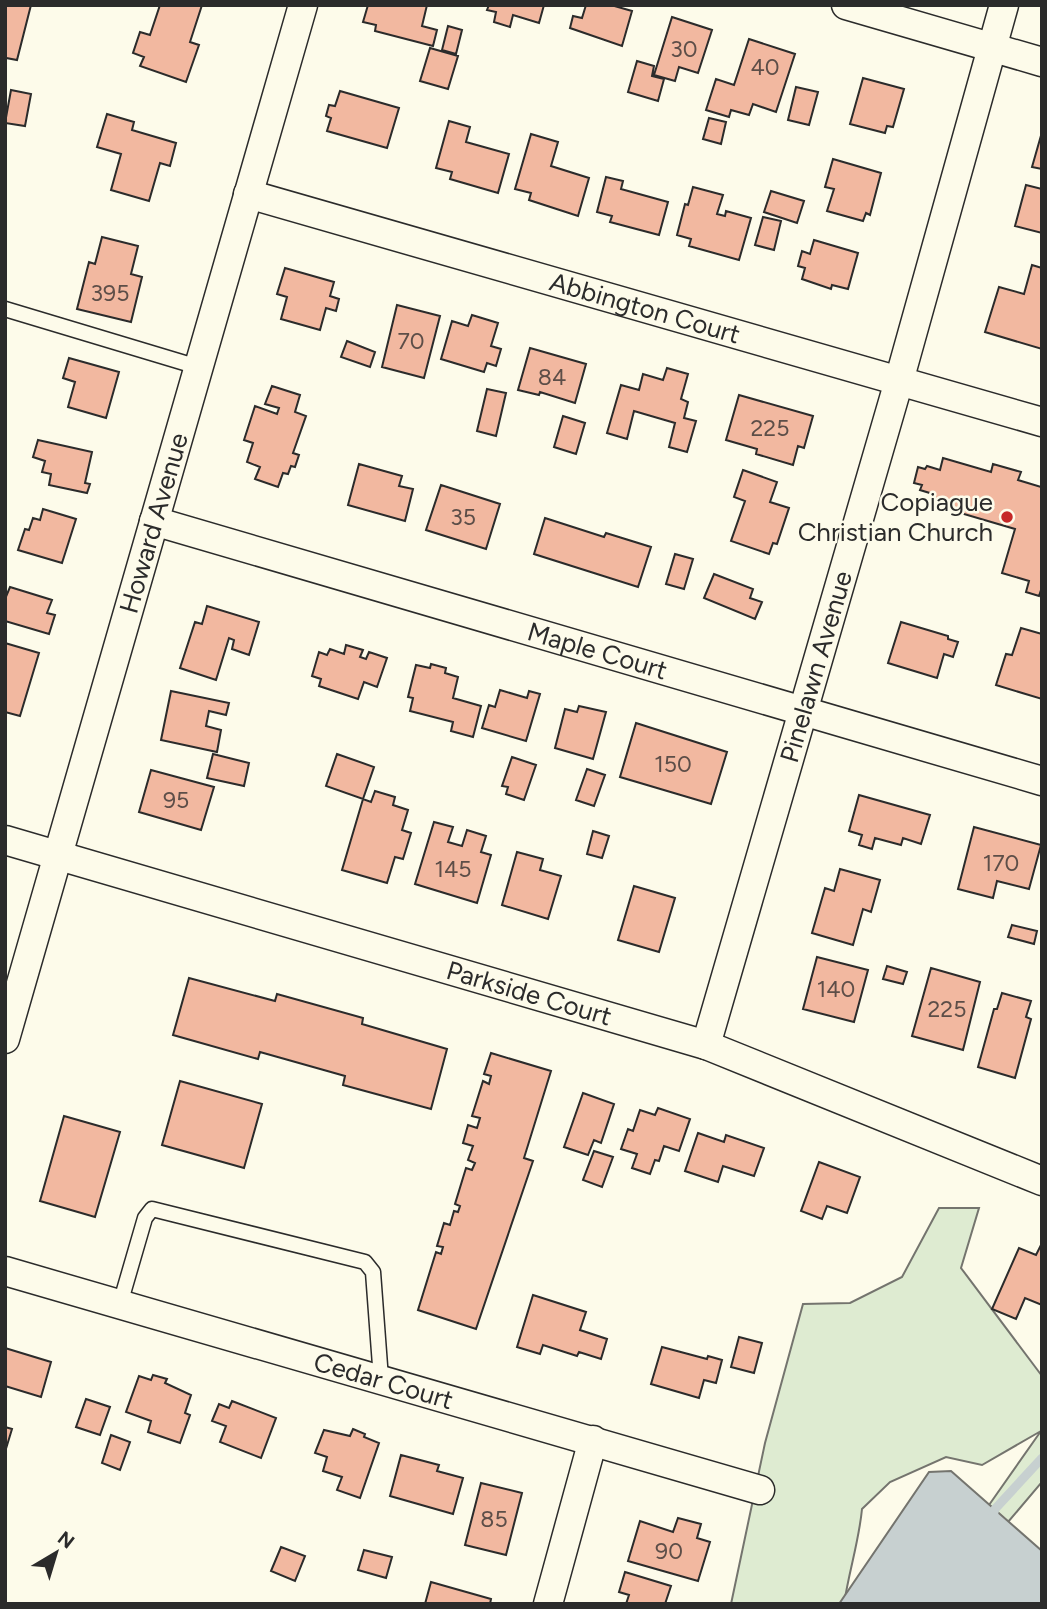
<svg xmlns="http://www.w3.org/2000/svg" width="1047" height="1609" font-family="Figtree,sans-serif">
<rect width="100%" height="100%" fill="#fdfbea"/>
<path fill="#deebd1" stroke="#74746e" stroke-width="2" d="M939 1208H979L961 1268 1042 1376V1482L1008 1522 989 1505 1041 1431 982 1465 946 1457 890 1482 862 1509C859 1541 849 1571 844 1604H731L765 1443 803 1304 850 1303 902 1277Z"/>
<path fill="#c7d0d0" stroke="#74746e" stroke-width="2" d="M951 1471 1042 1551V1604H839L929 1472Z"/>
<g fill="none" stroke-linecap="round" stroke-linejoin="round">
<path stroke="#c7d0d0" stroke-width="9" d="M992 1518 995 1509 1042 1458"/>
</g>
<path fill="#f2b8a0" stroke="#2b2b2b" stroke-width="2" d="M5 5H31L17 60 6 58 5 62Z
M160 5H202L190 42 199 45 186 82 140 66 144 57 133 53 140 32 150 35Z
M368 5H427L422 26 437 30 433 46 375 31 376 25 363 22Z
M489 5H544L539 23 513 15 510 27 494 22 496 12 487 10Z
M586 5H611L632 11 622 46 570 28 573 16 582 18Z
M672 17 712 30 698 73 679 67 675 81 654 75Z
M448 26 462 30 456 54 442 50Z
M749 39 795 54 776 112 753 104 749 115 731 110 729 117 706 110 716 79 734 85Z
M430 48 458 56 448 89 420 81Z
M637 61 654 66 652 76 664 79 658 101 628 92Z
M863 78 904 89 893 127 887 126 885 133 850 124Z
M796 87 818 92 809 125 788 120Z
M11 90 31 94 25 126 5 123Z
M340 91 399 108 387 148 327 131 331 118 326 116 329 105 335 106Z
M107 114 134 122 132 130 176 143 170 166 160 163 149 201 111 190 121 154 97 147Z
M709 118 726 122 721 144 703 139Z
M449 121 470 127 466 142 509 154 498 193 450 179 452 172 436 168Z
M1042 132V169L1032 167Z
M531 134 558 142 551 166 589 178 578 216 529 200 531 193 515 189Z
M833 159 881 173 870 215 866 213 863 221 827 211 834 189 825 187Z
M606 177 623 181 621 189 668 202 659 235 610 222 612 216 597 212Z
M1026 185 1042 189V233L1015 226Z
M693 187 723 195 717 214 725 216 726 211 751 218 739 260 689 246 691 239 677 235 685 204 688 205Z
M771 191 804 201 797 223 764 212Z
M763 217 781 221 774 250 755 245Z
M102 237 138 246 131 274 142 277 131 322 77 309 89 262 95 264Z
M814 240 858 253 848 289 832 285 831 289 802 279 805 268 798 266 802 251 810 254Z
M1032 265 1042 268V349L985 332 999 287 1024 294Z
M285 268 334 282 330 296 339 299 336 311 326 308 320 330 281 319 287 297 277 294Z
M397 305 440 316 424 378 382 367Z
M472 315 498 323 491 346 501 349 496 366 487 363 484 372 441 359 452 321 468 326Z
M347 341 375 352 370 367 341 357Z
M530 348 586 364 575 403 540 392 539 395 518 390Z
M69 358 119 372 106 418 68 407 75 382 63 378Z
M667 368 688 374 681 399 688 402 684 418 696 421 687 452 669 447 675 423 634 411 627 439 607 433 621 385 639 390 643 374 663 380Z
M272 386 300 395 295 412 306 416 293 453 299 455 295 467 291 466 288 474 283 473 278 487 255 479 260 467 247 462 253 443 244 440 255 406 277 414 279 408 265 404Z
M487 389 506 393 496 436 477 431Z
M739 395 813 416 804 448 798 446 793 465 756 454 757 449 726 440Z
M563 416 585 423 576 454 554 447Z
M38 440 92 452 85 483 90 484 87 493 49 485 51 474 42 472 45 461 33 457Z
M943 458 991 472 993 464 1021 472 1018 480 1041 487 1042 482V587L1039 596 1026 592 1029 581 1002 573 1015 529 930 504 933 494 920 490 922 485 914 483 918 467 925 469 927 466 940 470Z
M359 464 402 476 399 486 413 489 405 521 348 505Z
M743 470 777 482 770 502 789 508 777 544 773 543 769 554 731 541 745 501 734 497Z
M441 485 500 504 486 549 426 530Z
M43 509 76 519 62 563 18 550 25 529 29 530 33 518 40 520Z
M545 518 604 537 606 533 651 547 638 587 534 554Z
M675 554 693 559 684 589 666 584Z
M714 574 753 589 750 598 762 602 755 619 704 598Z
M10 587 52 600 47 613 55 615 49 634 5 621V599Z
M207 606 259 622 249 655 232 649 234 640 229 638 216 680 180 668 195 622 202 624Z
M901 622 948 636V639L958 642 953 657 944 654 937 678 888 663Z
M1021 628 1042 634V699L996 685 1006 654 1012 655Z
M5 643 39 653 20 716 5 712Z
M346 645 363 650 360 657 366 659 369 652 387 658 377 687 364 682 358 699 319 686 321 679 312 676 319 652 327 655 330 649 344 654Z
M431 664 446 668 445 673 458 677 453 698 481 706 473 737 451 731 453 722 410 711 413 698 408 697 416 665 430 668Z
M500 690 527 698 529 691 540 694 526 741 482 728 489 705 495 707Z
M171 691 229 703 226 715 209 711 206 726 221 730 217 752 161 740Z
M579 706 606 712 593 759 555 748 565 709 577 712Z
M636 723 727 752 711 804 620 777Z
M213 754 249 763 244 786 207 778Z
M337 754 374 767 363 799 326 786Z
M512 757 536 765 524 800 506 794 508 787 502 786Z
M587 769 605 775 594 806 576 800Z
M151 770 214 787 201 830 139 812Z
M375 791 395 797 393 805 408 810 402 830 411 833 403 859 395 857 387 883 342 870 363 799 371 802Z
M859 795 930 815 921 844 903 838 901 845 875 838 872 849 859 845 862 835 849 831Z
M434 822 453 827 448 842 462 846 467 830 486 836 481 852 491 855 477 903 415 884Z
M974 827 1041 845 1029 889 997 881 993 898 958 889Z
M593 831 609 836 602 858 587 854Z
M517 852 543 859 540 870 561 876 548 919 502 905Z
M840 869 880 880 871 912 863 909 853 945 812 933 825 888 834 891Z
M634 886 675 898 659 952 618 940Z
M1012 925 1037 931 1034 944 1008 937Z
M817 957 868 970 854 1022 803 1009Z
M887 966 907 972 903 984 883 979Z
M931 968 980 982 963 1050 912 1036Z
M189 978 275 1001 277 994 363 1018 362 1024 447 1049 431 1109 343 1085 345 1076 260 1052 258 1059 173 1035Z
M1002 993 1031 1001 1026 1017 1031 1019 1015 1078 978 1067 994 1009H997Z
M491 1053 551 1071 524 1158 533 1161 476 1329 418 1310 436 1252 441 1254 443 1247 437 1246 444 1223 450 1225 454 1211 458 1212 460 1206 455 1204 466 1168 472 1170 475 1163 468 1160 473 1146 463 1143 468 1125 477 1128 480 1118 472 1116 483 1081 489 1084 491 1076 484 1074Z
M180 1081 262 1104 244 1168 162 1145Z
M583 1093 614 1104 601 1143 594 1140 588 1155 564 1147Z
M658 1108 690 1119 679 1151 664 1146 659 1161 655 1160 650 1174 632 1168 637 1154 621 1149 628 1129 633 1131 640 1110 655 1115Z
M64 1116 120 1132 95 1217 40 1201Z
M698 1133 724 1142 726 1135 764 1148 754 1176 723 1166 718 1182 685 1171Z
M594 1151 613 1157 602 1187 583 1180Z
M819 1162 860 1177 847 1213 827 1206 822 1219 801 1211Z
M1042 1243V1305L1025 1298 1016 1319 992 1309 1019 1248 1036 1255Z
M533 1295 586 1312 580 1330 607 1339 601 1359 579 1352 577 1356 543 1345 540 1354 517 1347Z
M739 1337 762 1343 754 1373 731 1367Z
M662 1347 707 1359 708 1356 722 1360 716 1383 704 1380 699 1398 651 1384Z
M5 1348 51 1362 41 1397 5 1386Z
M153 1375 167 1379 165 1383 191 1395 185 1413 190 1415 180 1443 148 1432 151 1421 126 1412 139 1376 151 1380Z
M86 1399 110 1407 100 1435 76 1427Z
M232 1401 276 1418 261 1458 220 1442 226 1426 212 1421 219 1404 229 1408Z
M5 1427 12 1429 5 1452Z
M353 1429 365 1434 364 1437 379 1443 360 1498 337 1490 342 1477 323 1471 327 1457 315 1453 324 1430 350 1436Z
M111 1435 130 1442 120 1470 102 1463Z
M401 1455 439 1465 437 1471 463 1478 453 1514 390 1496Z
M481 1483 522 1493 506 1555 465 1545Z
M678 1518 701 1524 697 1538 710 1542 698 1581 628 1561 640 1521 673 1532Z
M281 1547 305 1556 295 1581 271 1571Z
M364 1550 392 1557 386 1578 358 1570Z
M625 1572 671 1586 665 1604H626L629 1595 619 1592Z
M431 1582 491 1599 490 1604H425Z"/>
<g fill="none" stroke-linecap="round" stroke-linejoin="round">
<g stroke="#2b2b2b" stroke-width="17">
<path id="service" d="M5 309 198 367
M120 1304 145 1218 152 1209 365 1262 373 1272 381 1379"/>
</g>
<g stroke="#2b2b2b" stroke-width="31">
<g id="minor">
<path d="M846 5 1042 62"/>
<path id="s1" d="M248 194 1042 422"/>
<path id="s2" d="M154 521 1042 781"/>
<path id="s3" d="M5 840 706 1045 1042 1181"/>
<path id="s4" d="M5 1039 303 5"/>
<path id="s5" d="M706 1045 899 381 1004 5"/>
<path id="s6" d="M5 1271 760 1490"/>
<path d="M548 1604 593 1440"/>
</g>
</g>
<use href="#service" stroke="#fdfbea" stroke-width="14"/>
<use href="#minor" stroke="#fdfbea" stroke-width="28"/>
</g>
<circle fill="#c62828" stroke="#fdfbea" stroke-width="2.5" cx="1007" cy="517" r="7"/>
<g text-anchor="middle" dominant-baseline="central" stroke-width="5" stroke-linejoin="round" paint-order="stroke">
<g font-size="23" fill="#5d4e48">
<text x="684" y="49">30</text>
<text x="765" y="67">40</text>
<text x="110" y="293">395</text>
<text x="411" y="341">70</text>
<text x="552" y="377">84</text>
<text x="770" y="428">225</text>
<text x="463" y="517">35</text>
<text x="673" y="764">150</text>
<text x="176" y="800">95</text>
<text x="1001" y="863">170</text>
<text x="453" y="869">145</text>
<text x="836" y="989">140</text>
<text x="947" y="1009">225</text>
<text x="494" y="1519">85</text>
<text x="669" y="1551">90</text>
</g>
<g font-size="26" fill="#2b2b2b" stroke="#fdfbea">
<text stroke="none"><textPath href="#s1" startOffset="413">Abbington Court</textPath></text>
<text stroke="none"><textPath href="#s4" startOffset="537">Howard Avenue</textPath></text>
<text stroke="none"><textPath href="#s2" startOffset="462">Maple Court</textPath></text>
<text stroke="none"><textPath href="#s5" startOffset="394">Pinelawn Avenue</textPath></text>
<text stroke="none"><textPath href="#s3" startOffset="546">Parkside Court</textPath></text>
<text stroke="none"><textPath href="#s6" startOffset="394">Cedar Court</textPath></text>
</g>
<g font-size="26" fill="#2b2b2b" stroke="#fdfbea" text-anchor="end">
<text x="993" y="502">Copiague<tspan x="993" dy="30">Christian Church</tspan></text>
</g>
</g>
<rect width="1047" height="1609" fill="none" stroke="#2b2b2b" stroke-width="14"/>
<g transform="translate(56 1553) rotate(38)" stroke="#fdfbea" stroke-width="5" paint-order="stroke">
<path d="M0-5L12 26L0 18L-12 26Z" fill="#2b2b2b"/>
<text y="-10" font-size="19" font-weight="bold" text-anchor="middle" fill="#2b2b2b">N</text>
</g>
</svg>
